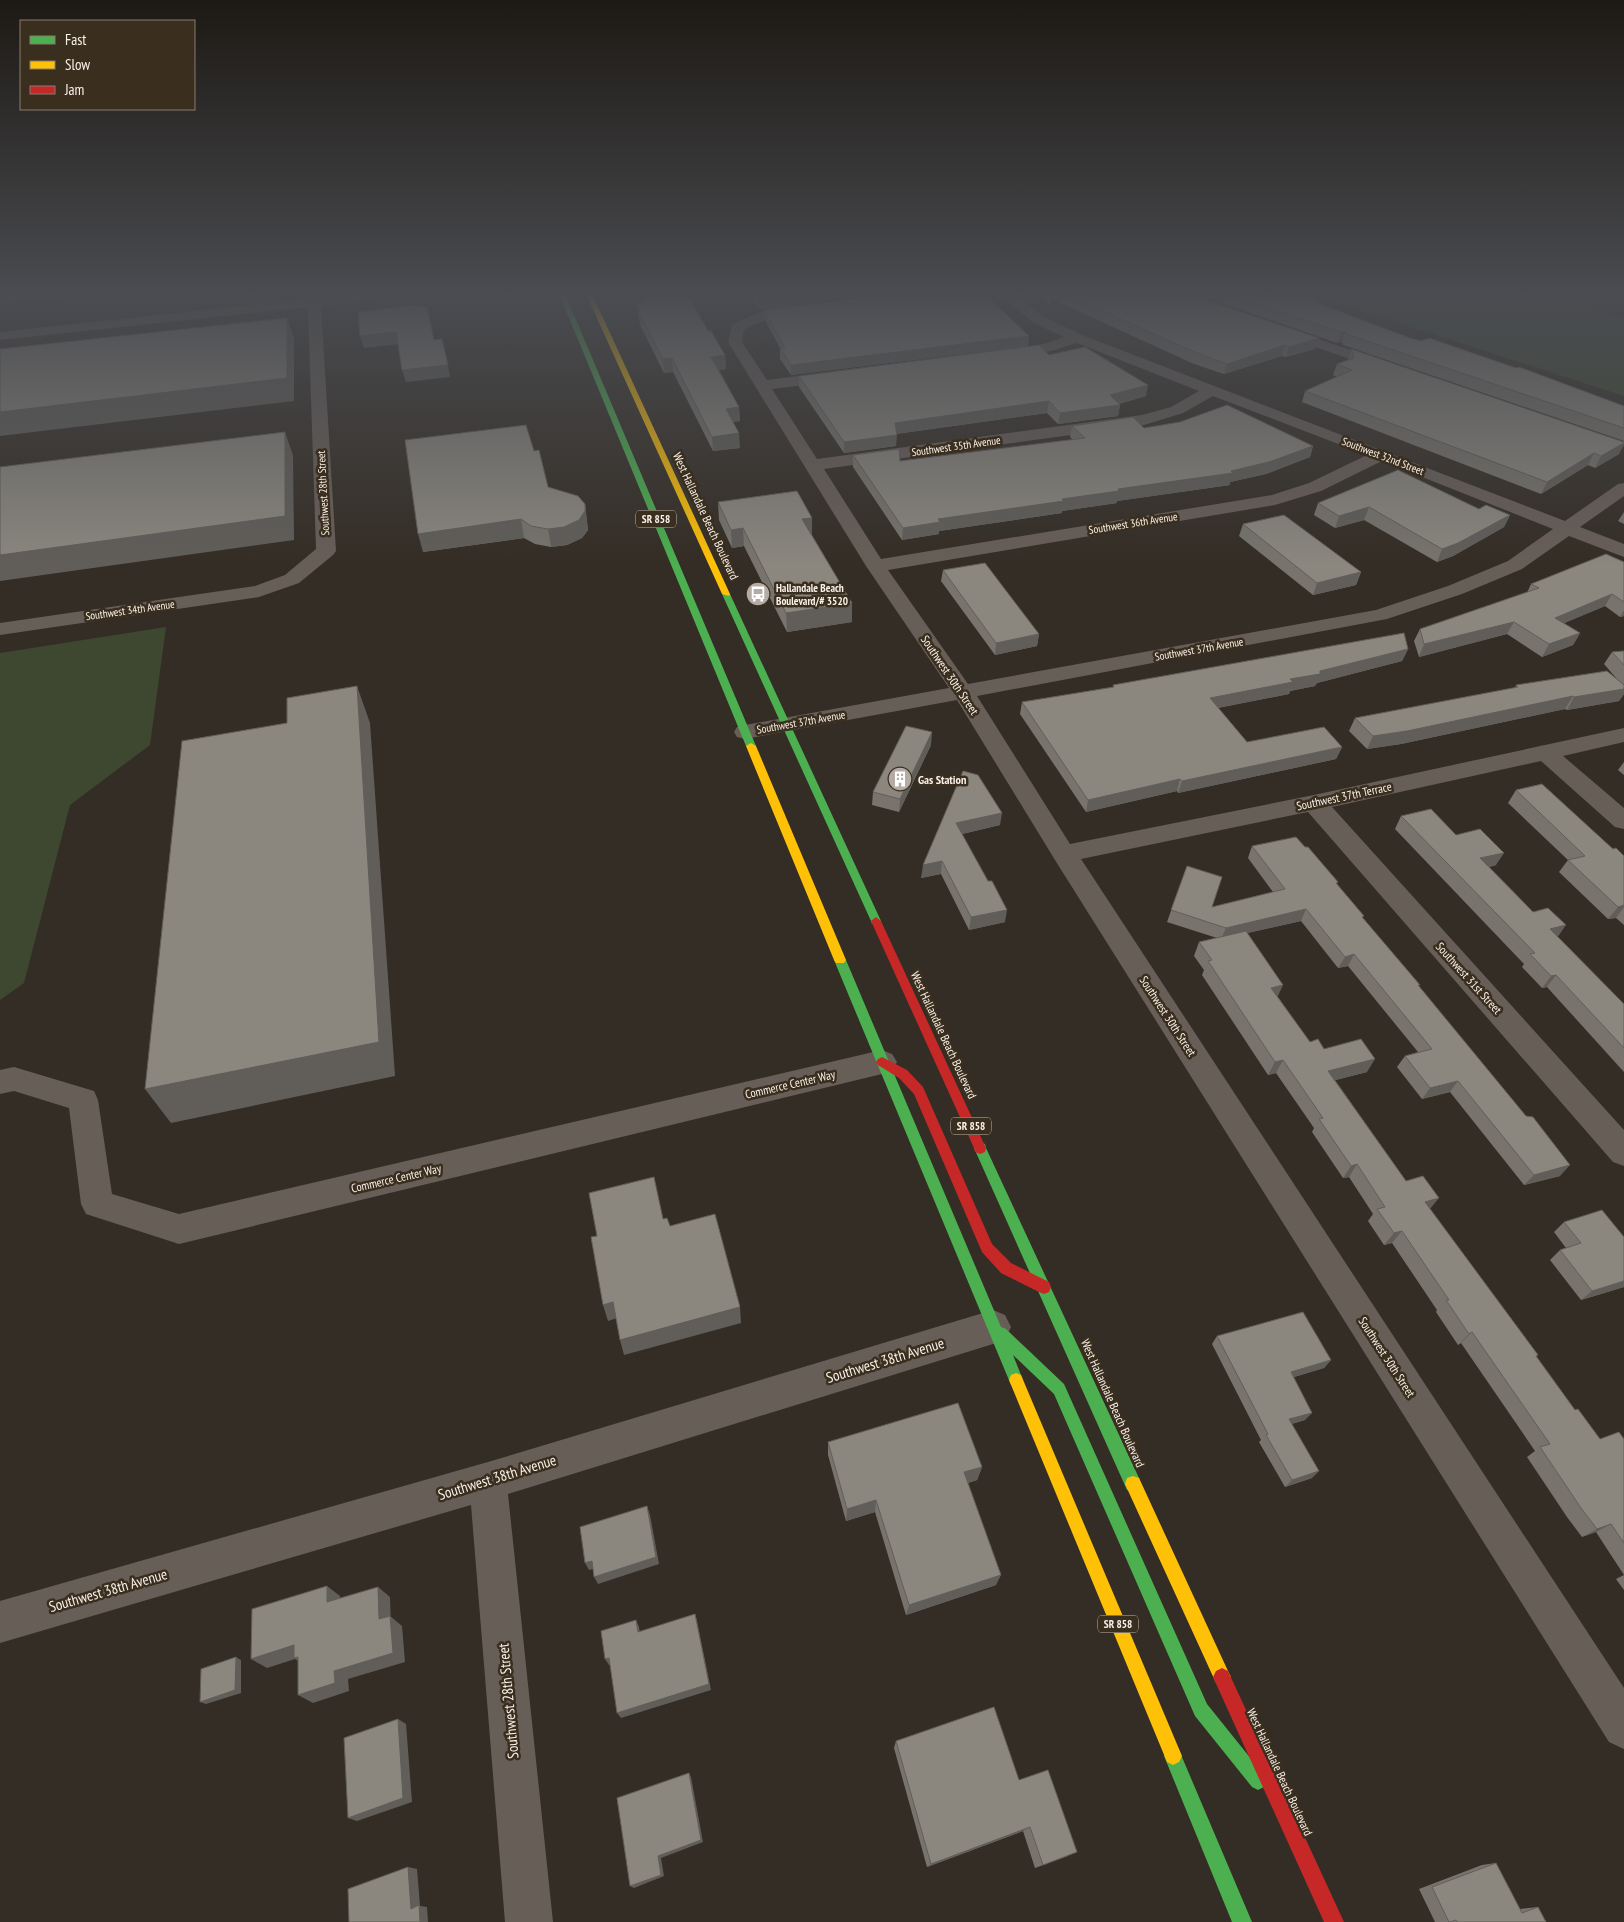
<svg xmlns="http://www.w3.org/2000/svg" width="1624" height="1922" font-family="'PT Sans Narrow',sans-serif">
<rect width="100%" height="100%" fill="#342d25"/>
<path fill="#3e4730" d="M1316 296H1568L1624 319V396Z
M166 627 150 745 70 805 24 983 0 1000V653Z"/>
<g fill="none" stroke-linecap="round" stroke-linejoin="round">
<path fill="#685e58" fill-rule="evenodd" d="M307 296H378L371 300 321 306 336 551 333 555 299 583 259 597 0 635V623L255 586 285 575 316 549 308 307 0 340V332L307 299Z
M1001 296H1017L1044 317 1082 335 1565 521 1618 484 1624 483V496L1580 527 1624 544V557L1569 536 1522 569 1462 594 1387 619 977 696 1070 844 1314 795 1624 728V742L1563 756 1624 808V829L1615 827 1541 761 1332 807 1624 1130V1166L1613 1162 1308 812 1081 859 1624 1688V1749L1609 1742 1055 860 957 700 745 739 737 737 734 732 737 727 745 725 949 688 866 566 728 342 732 325C745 317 798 296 809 309L807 312C784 318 764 317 744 330L742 342 767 380 837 371 842 373 845 376 842 379 837 381 772 389 817 459 1142 415 1171 407 1199 391 1077 343 1051 351 1006 359 1001 358 999 355 1001 352 1048 343 1064 337 1034 323ZM1213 396 1367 455 1309 483 1272 495 881 559 824 469 1144 425 1183 413ZM1382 461 1553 529 1508 561 1448 586 1376 610 968 684 888 570 1275 505 1321 491Z
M1283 327 1389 363 1392 366 1389 369H1379L1278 334 1276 331 1278 328Z
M882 1050 892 1054 897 1062 892 1070 882 1074 179 1244 86 1214 81 1204 69 1108 14 1091 0 1094V1070L14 1067 94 1091 98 1100 112 1194 179 1214Z
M993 1310 1005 1315 1011 1327 1005 1339 993 1344 508 1494 553 1922H505L471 1505 0 1643V1601L488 1462Z"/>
<path fill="#4caf50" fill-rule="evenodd" d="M560 296H566L756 746 754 748 751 749 746 746Z
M723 592 730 594 881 921 880 924H872L871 921 722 594Z
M840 956 846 960 1001 1327 1006 1329 1064 1384 1207 1704 1264 1775 1267 1781 1264 1787 1258 1790 1252 1787 1195 1716 1054 1394 1013 1355 1023 1380 1021 1385 1016 1387 1011 1385 834 960Z
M980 1142 985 1144 986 1148 1139 1478 1141 1484 1139 1490 1133 1492 1127 1490 974 1148 975 1144Z
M1173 1747 1179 1750 1252 1922H1232L1164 1756 1167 1750Z"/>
<path fill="#ffc107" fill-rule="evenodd" d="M587 296H593L730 594 729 596 722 594Z
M751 743 756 746 846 960 844 963H836L834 960 746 746Z
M1016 1373 1021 1375 1182 1756 1179 1762 1173 1765 1167 1762 1009 1380 1011 1375Z
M1133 1476 1139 1478 1228 1671 1231 1677 1228 1683 1222 1686 1216 1683 1125 1484 1127 1478Z"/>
<path fill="#c62828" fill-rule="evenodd" d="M876 917 881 921 986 1148 985 1152 980 1154 975 1152 974 1148 871 921Z
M882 1057 907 1070 923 1087 992 1244 1011 1263 1049 1282 1051 1287 1049 1292 1044 1294 1039 1292 1001 1273 982 1252 914 1094 899 1078 878 1065 876 1062 878 1059Z
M1222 1668 1228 1671 1344 1922H1324L1213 1677 1216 1671Z"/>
</g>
<path fill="#78746d" d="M642 296H688L708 331 725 355 726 369 719 370 739 407 740 421 733 422 740 448 713 451 673 372 664 373 640 325 637 303 645 302Z
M751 296H861L758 309Z
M1040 296H1194L1319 338 1315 349 1286 357 1282 356 1224 374 1194 364 1052 299 1050 305Z
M1201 296H1303L1320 302 1319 304 1410 338 1624 406V441L1343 345 1342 342 1337 343Z
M764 310 1029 336 1028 346 1146 396 1119 404 1120 405 1118 416 1058 424 1047 413 896 434V446L844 453 799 387V376L1011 348 791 375 780 359V348L765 320Z
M1351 349 1619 454 1595 468 1588 465 1541 494 1302 402 1305 391 1337 377 1333 375 1337 364 1348 360Z
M1072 426 1144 428 1313 446 1310 457 1266 474 1230 482V485L1117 501V503L1062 511V513L939 531V534L902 540 853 467V455L900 461 1073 440 1070 437Z
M534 451 548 487 585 504 588 530 582 538 567 545 551 547 535 544 524 538 423 552Z
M718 502 812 535 852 603V622L787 632 744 546 732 548 719 520Z
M1318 503 1479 509 1510 515 1504 527 1453 556 1437 562 1364 520 1335 528 1314 515Z
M1624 512V524L1618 521Z
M1243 524 1361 572 1356 585 1313 595 1239 536Z
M1624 562V616L1620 617 1605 606 1564 623 1580 633 1573 645 1542 657 1507 634 1419 657 1414 641 1420 629 1527 593 1531 584Z
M943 570 1039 634 1037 646 995 655 941 581Z
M1408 649 1402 661 1317 683 1315 686 1290 691 1289 694 1218 708 1247 742 1342 747 1336 759 1178 793 1177 791 1086 812 1020 714 1022 702 1113 687V685Z
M1624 651V694L1619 701 1567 710 1565 709 1401 744 1367 749 1349 731 1355 718 1515 688 1516 685 1616 678 1604 664 1612 652Z
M931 745 899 812 872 805 873 792Z
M1624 762V775L1618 770Z
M963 771 1000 825 962 834 1005 922 969 930 941 874 921 878Z
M1516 790 1624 856V925L1616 918 1608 919 1559 872 1568 860 1508 803Z
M1401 816 1456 835 1496 865 1489 867 1624 1004V1072L1547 987 1542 988 1522 967 1524 964 1395 829Z
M1252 846 1305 847 1338 882 1337 884 1363 918 1419 987 1560 1176 1524 1185 1450 1092 1422 1099 1397 1067 1405 1056 1418 1052 1348 966 1338 968 1301 921 1247 933 1278 997 1310 1042 1324 1049 1367 1072 1335 1080 1406 1181 1430 1209 1538 1355 1536 1357 1575 1410 1600 1439H1624V1590L1616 1579 1624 1575 1596 1532 1582 1537 1567 1517 1527 1457 1535 1451 1461 1343 1458 1345 1436 1312 1437 1310 1392 1243 1384 1245 1368 1221 1373 1214 1349 1177 1343 1178 1312 1132 1314 1128 1276 1073 1268 1075 1202 975 1204 970 1194 956 1199 942 1217 938 1167 922 1187 866 1212 907 1273 892 1248 858Z
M1564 1222 1624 1237V1287L1581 1300 1550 1260 1560 1250 1566 1248 1554 1232Z
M1217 1336 1331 1360 1324 1368 1294 1377 1305 1420 1291 1424 1312 1478 1285 1487 1259 1442 1261 1440 1212 1344Z
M828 1442 982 1467 977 1480 968 1483 996 1585 906 1615 875 1512 846 1521 828 1455Z
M896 1741 1019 1780 1068 1856 1035 1868 1023 1831 927 1867 894 1748Z
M1496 1863 1520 1909 1538 1907 1546 1922H1435L1419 1889 1482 1865Z"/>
<path fill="#615e59" d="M0 296H69L0 303Z
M782 296H861L758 309V299Z
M1051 296H1053L1050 305Z
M287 318 294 339V401L0 436V412Z
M1345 331 1342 342 1337 343 1341 332Z
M396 332 399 344 364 348 360 336Z
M1029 336 1028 346 791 375V365Z
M1319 338 1315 349 1286 357 1289 347Z
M1285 345 1282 356 1224 374 1227 364Z
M725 355 726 369 712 371 711 357Z
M672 358 673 372 664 373 663 359Z
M448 365 450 377 406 382 402 370Z
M1148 385 1146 396 1109 406 1120 405 1118 416 1058 424 1060 413 1110 395Z
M1049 401 1047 413 894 434 895 423Z
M739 407 740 421 727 423 726 409Z
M285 432 293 455 294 540 0 581V555Z
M739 433 740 448 713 451 712 437Z
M897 435 896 446 844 453V442Z
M1624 443V445L1619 454 1595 468 1601 456Z
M1313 446 1310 457 1266 474 1230 482V485L1117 501V503L1062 511V513L939 531V534L902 540 903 528 938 519 1062 499 1118 489 1231 471Z
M1594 453 1588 465 1541 494 1547 482Z
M585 504 588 530 582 538 567 545 551 547 548 529Z
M1369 507 1364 520 1335 528 1339 516Z
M1510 515 1504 527 1453 556 1437 562 1442 549Z
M812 518V536L802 519Z
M521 519 524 538 423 552 418 534Z
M743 528 744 546 732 548 731 530Z
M1361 572 1356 585 1313 595 1317 583Z
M1612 594 1605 606 1548 630 1555 618Z
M852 603V622L787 632 786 613Z
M1624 610V616L1620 617Z
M1514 622 1507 634 1419 657 1424 644Z
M1580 633 1573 645 1542 657 1549 644Z
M1039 634 1037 646 995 655 996 643Z
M1408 649 1402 661 1317 683 1315 686 1290 691 1289 694 1206 710 1210 698 1290 679 1320 671Z
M357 686 370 723 395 1076 171 1123 145 1089Z
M1624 689V694L1619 701 1567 710 1574 697Z
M1573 696 1565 709 1401 744 1367 749 1373 736Z
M932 732 931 745 899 812 900 799Z
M1342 747 1336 759 1178 793 1182 781Z
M1180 779 1177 791 1086 812 1088 800Z
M1002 813 1000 825 954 836 956 823Z
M1504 853 1496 865 1473 871 1480 858Z
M942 861 941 874 921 878 923 865Z
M1624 905V907L1616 918 1608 919 1618 907Z
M1306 909 1301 921 1221 939 1226 928Z
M1007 910 1005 922 969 930 971 917Z
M1566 925 1557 938 1550 929Z
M1354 954 1348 966 1338 968 1345 957Z
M1556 975 1547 987 1542 988 1551 976Z
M1283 985 1277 998 1271 988Z
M1375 1059 1367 1072 1321 1084 1328 1071Z
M1283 1060 1276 1073 1268 1075 1275 1062Z
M1458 1081 1450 1092 1422 1099 1430 1088Z
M1357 1164 1349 1177 1343 1178 1351 1166Z
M1570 1165 1560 1176 1524 1185 1534 1175Z
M1439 1198 1429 1210 1425 1202Z
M1402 1231 1392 1243 1384 1245 1394 1233Z
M1624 1281V1287L1581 1300 1592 1291Z
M613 1302 617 1318 608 1321 603 1305Z
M740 1307 741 1323 624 1355 620 1340Z
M1472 1332 1461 1343 1458 1345 1469 1334Z
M1331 1360 1324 1368 1284 1380 1291 1372Z
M1312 1413 1305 1420 1282 1427 1289 1419Z
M982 1467 977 1480 960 1485 964 1472Z
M1319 1471 1312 1478 1285 1487 1292 1480Z
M876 1500 875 1512 846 1521 847 1509Z
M647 1506 650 1515 659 1564 598 1584 594 1577Z
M1611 1524 1596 1532 1582 1537 1597 1529Z
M592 1561 596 1568 589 1570 585 1563Z
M1001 1575 996 1585 906 1615 909 1605Z
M327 1586 340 1596 341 1612 327 1602Z
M378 1587 390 1597 391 1629 379 1619Z
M695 1614 697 1621 711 1690 621 1718 617 1713Z
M390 1616 402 1626 405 1662 348 1679 349 1691 313 1703 298 1695 334 1671Z
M636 1620 639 1627 641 1639 638 1632Z
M294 1645 309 1667 295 1659 267 1668 251 1659Z
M236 1657 241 1660V1693L206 1704 200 1702Z
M609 1658 613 1664 609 1665 605 1659Z
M398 1719 406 1724 412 1802 357 1821 348 1818Z
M689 1773 691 1777 703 1842 661 1858 664 1876 634 1888 630 1886 658 1856Z
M1030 1827 1023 1831 927 1867 931 1864Z
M408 1867 417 1869 420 1906 427 1907 428 1922H420L411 1909Z"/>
<path fill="#8b877f" stroke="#615e59" d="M648 296H688L708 331H711L725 355 711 357 739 407 726 409 739 433 712 437 672 358 663 359 638 311H640L637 303 651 302Z
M756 296H782L758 299Z
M879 296H987L1029 336 791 365 780 348H785L764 310Z
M1069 296H1194L1319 338 1289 347 1285 345 1227 364 1197 353Z
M1233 296H1303L1320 302 1317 303 1410 338 1421 341 1429 338 1516 368 1519 367 1624 406V428L1346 334 1345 331 1341 332Z
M415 305 427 307 434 340 442 339 448 365 402 370 396 332 360 336 358 312Z
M287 318V378L0 412V349Z
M1039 345 1049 355 1085 347 1148 385 1110 395 1120 405 1060 413 1049 401 895 423 897 435 844 442 799 376Z
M1351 349 1624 442V443L1601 456 1594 453 1547 482 1305 391 1352 370 1337 364 1354 358Z
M1227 405 1313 446 1269 462 1231 471 1233 473 1118 489 1119 491 1062 499 1064 501 938 519 940 522 903 528 853 455 899 449 900 461 1085 438 1072 426 1133 417 1144 428 1180 422Z
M526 425 534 451 539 450 548 487 578 496 585 504V511L579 520 564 527 548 529 531 526 521 519 418 534 405 440Z
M285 432V516L0 555V467Z
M1398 470 1479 509 1486 505 1510 515 1458 543 1442 549 1369 507 1339 516 1318 503Z
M797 491 812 518 802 519 852 603 786 613 743 528 731 530 718 502Z
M1284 515 1361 572 1317 583 1243 524Z
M1606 554 1624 562V602L1612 594 1555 618 1580 633 1549 644 1514 622 1424 644 1420 629 1539 588 1531 584Z
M985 563 1039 634 996 643 943 570Z
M1404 633 1408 649 1320 671V674L1290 679 1293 682 1210 698 1247 742 1324 727 1342 747 1182 781 1180 779 1088 800 1022 702 1114 687 1113 685Z
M1624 651V665L1612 652Z
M1607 671 1624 685V689L1574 697 1573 696 1407 731 1373 736 1355 718 1518 687 1516 685Z
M357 686 379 1042 145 1089 182 741 287 723V698Z
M906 726 932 732 900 799 873 792Z
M963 771 978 775 1002 813 956 823 988 881H992L1007 910 971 917 942 861 923 865Z
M1542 784 1613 849 1616 848 1624 856V905L1618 907 1568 860 1585 856 1516 790Z
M1431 809 1456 835 1480 829 1504 853 1480 858 1533 912 1548 908 1566 925 1550 929 1624 1004V1048L1556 975 1551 976 1530 954 1535 953 1401 816Z
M1296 837 1305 847H1308L1338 882 1336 883 1364 916 1362 917 1420 985H1418L1526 1116 1533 1117 1570 1165 1534 1175 1458 1081 1430 1088 1405 1056 1432 1049 1354 954 1345 957 1306 909 1226 928 1171 910 1187 866 1222 877 1212 907 1285 889 1252 846Z
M1246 931 1283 985 1271 988 1310 1042 1318 1039 1324 1049 1361 1039 1375 1059 1328 1071 1406 1181 1423 1176 1439 1198 1425 1202 1538 1355 1536 1356 1575 1410 1578 1409 1600 1439 1619 1432 1624 1439V1543L1611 1524 1597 1529 1581 1508 1540 1447 1550 1444 1472 1332 1469 1334 1446 1300H1449L1402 1231 1394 1233 1377 1209 1385 1207 1357 1164 1351 1166 1319 1119 1323 1118 1283 1060 1275 1062 1208 961 1212 960 1199 942Z
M654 1177 663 1219 667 1218 670 1226 715 1214 740 1307 620 1340 613 1302 603 1305 591 1237 597 1236 589 1193Z
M1602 1210 1624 1237V1281L1592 1291 1560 1250 1581 1243 1564 1222Z
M1303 1312 1331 1360 1291 1372 1312 1413 1289 1419 1319 1471 1292 1480 1266 1435 1268 1434 1217 1336Z
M958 1403 982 1467 964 1472 1001 1575 909 1605 876 1500 847 1509 828 1442Z
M647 1506 656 1557 594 1577 592 1561 585 1563 580 1527Z
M327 1586V1602L378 1587 379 1619 390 1616 393 1653 334 1671 335 1683 298 1695V1657L294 1658V1645L251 1659 252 1609Z
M695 1614 709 1684 617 1713 609 1658 605 1659 601 1631 636 1620 638 1632Z
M236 1657 235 1690 200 1702 201 1669Z
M994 1707 1019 1780 1048 1770 1077 1852 1043 1865 1030 1827 931 1864 896 1741Z
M398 1719 403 1798 348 1818 344 1738Z
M689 1773 701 1840 658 1856 661 1875 630 1886 617 1798Z
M1496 1863 1522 1913 1538 1907 1546 1922H1457L1456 1920 1449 1922 1432 1887Z
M408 1867 411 1909 419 1905 420 1922H349L348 1889Z"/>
<linearGradient id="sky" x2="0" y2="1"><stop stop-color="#1d1914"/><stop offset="0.52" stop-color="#4a4c51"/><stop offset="1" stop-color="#4a4c51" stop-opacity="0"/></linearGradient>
<rect width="1624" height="565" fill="url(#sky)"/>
<defs>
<g id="bus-disc" transform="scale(1.25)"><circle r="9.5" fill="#b4aca4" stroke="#3a2e1f"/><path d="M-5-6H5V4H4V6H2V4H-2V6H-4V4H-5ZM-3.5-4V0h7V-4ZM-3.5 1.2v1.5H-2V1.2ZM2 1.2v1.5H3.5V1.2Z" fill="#fff"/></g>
<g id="building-disc" transform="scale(1.25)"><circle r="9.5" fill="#b4aca4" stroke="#3a2e1f"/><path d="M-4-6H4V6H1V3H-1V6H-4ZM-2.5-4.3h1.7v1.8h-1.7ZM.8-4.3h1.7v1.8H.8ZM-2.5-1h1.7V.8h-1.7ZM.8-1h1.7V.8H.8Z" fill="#fff"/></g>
</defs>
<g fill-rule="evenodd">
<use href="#bus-disc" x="758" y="594"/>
<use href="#building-disc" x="900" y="779"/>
</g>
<g text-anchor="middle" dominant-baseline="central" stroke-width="5" stroke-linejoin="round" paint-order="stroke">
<g font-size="11" fill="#f9f1e8" stroke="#3a2e1f">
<text transform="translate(956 446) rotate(-8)">Southwest 35th Avenue</text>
<text transform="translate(1383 456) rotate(21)">Southwest 32nd Street</text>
<text transform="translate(323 493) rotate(-93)">Southwest 28th Street</text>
<text transform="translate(1133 523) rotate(-9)">Southwest 36th Avenue</text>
<text transform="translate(130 610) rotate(-8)">Southwest 34th Avenue</text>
<text transform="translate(1199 649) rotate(-10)">Southwest 37th Avenue</text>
<text transform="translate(801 722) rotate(-10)">Southwest 37th Avenue</text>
</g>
<g fill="#3a2e1f" stroke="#c0b6ac" stroke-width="1">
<rect x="636" y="510.5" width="40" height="17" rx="4"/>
<rect x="951" y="1117.5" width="40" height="17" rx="4"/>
<rect x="1098" y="1615.5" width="40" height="17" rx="4"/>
</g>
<g font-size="11" font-weight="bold" fill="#f9f1e8">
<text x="656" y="519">SR 858</text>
<text x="971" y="1126">SR 858</text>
<text x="1118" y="1624">SR 858</text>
</g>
<g font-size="11" font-weight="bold" fill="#f9f1e8" stroke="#3a2e1f" text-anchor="start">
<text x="776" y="588">Hallandale Beach<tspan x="776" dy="13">Boulevard/# 3520</tspan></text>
</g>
<g font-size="12" fill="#f9f1e8" stroke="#3a2e1f">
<text transform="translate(706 516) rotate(65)">West Hallandale Beach Boulevard</text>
<text transform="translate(950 675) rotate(56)">Southwest 30th Street</text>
<text transform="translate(1344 796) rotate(-12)">Southwest 37th Terrace</text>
<text transform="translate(1469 978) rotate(48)">Southwest 31st Street</text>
<text transform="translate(1168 1016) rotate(57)">Southwest 30th Street</text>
<text transform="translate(944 1035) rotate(65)">West Hallandale Beach Boulevard</text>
<text transform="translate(790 1084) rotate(-13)">Commerce Center Way</text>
<text transform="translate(396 1178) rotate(-13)">Commerce Center Way</text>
<text transform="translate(1387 1357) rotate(57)">Southwest 30th Street</text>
<text transform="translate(1113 1403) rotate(66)">West Hallandale Beach Boulevard</text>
<text transform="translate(1280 1772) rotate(65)">West Hallandale Beach Boulevard</text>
</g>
<g font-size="12" font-weight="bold" fill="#f9f1e8" stroke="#3a2e1f" text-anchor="start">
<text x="918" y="779">Gas Station</text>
</g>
<g font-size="15" fill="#f9f1e8" stroke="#3a2e1f">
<text transform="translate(885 1360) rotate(-17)">Southwest 38th Avenue</text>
<text transform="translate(497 1477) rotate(-17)">Southwest 38th Avenue</text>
<text transform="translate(108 1590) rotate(-16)">Southwest 38th Avenue</text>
<text transform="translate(508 1701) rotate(-95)">Southwest 28th Street</text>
</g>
</g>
<rect x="20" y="20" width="175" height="90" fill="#3a2e1f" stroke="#867c6f"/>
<rect x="30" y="36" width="25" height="8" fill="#4caf50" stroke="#867c6f"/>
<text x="65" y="45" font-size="15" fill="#f9f1e8">Fast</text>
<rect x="30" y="61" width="25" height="8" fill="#ffc107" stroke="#867c6f"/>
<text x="65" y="70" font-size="15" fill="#f9f1e8">Slow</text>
<rect x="30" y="86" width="25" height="8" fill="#c62828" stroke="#867c6f"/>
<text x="65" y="95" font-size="15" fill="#f9f1e8">Jam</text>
</svg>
